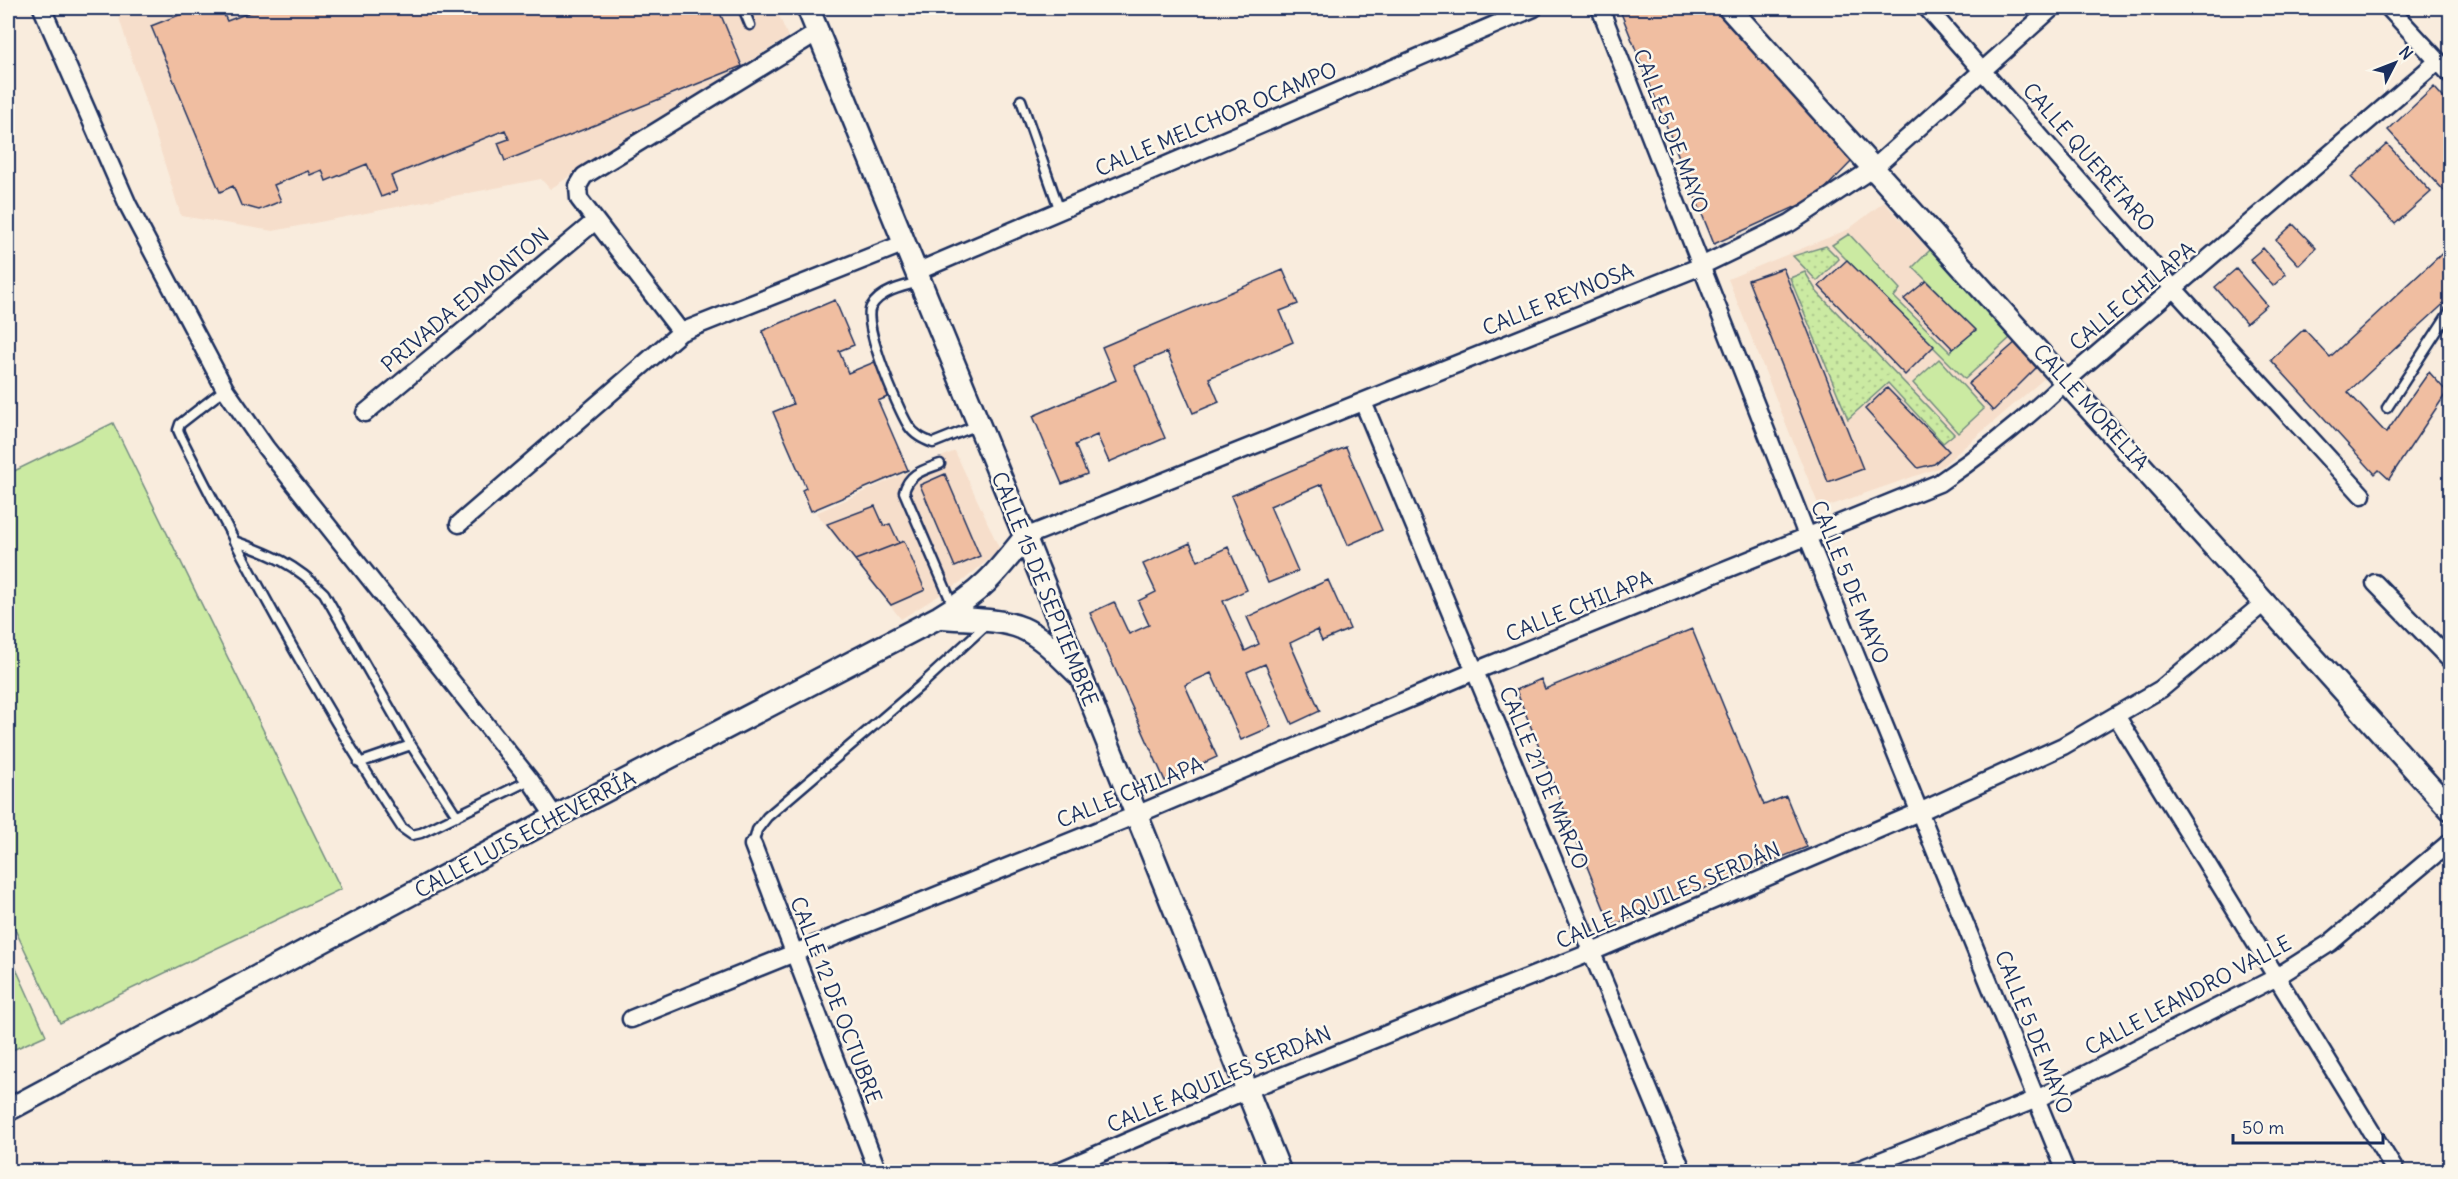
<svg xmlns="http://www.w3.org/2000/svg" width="2458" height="1179" font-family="Delius,sans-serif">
<defs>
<pattern id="grass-dots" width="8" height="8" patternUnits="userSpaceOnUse" patternTransform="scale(1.5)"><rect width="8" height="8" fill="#cbeaa2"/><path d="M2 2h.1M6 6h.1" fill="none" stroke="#aec98e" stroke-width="1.8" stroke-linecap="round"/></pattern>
</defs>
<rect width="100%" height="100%" fill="#f9ecdd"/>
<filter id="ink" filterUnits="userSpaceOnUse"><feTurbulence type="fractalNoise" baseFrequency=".0167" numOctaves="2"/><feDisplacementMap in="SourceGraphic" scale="12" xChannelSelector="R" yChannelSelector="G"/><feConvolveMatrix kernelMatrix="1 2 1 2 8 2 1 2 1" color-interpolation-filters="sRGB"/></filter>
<g filter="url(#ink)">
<path fill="#f6decb" d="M116 8H776L788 37 550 189 541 179 273 231 181 216Z
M1884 202 2047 376 1941 467 1820 509 1728 279 1849 229Z
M955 451 1000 550 964 580 901 619 816 513Z"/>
<path fill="url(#grass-dots)" stroke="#738c80" stroke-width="1.5" d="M1826 246 1839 259 1817 281 1793 256Z
M1805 272 1817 292 1954 434 1943 443 1888 383 1848 419 1790 278Z"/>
<path fill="#cbeaa2" stroke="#738c80" stroke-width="1.5" d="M1849 234 1900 289 1894 297 1950 352 1975 330 1913 267 1932 248 2010 338 1965 379 1832 245Z
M1939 359 1984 409 1958 433 1913 383Z
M113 423 341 889 60 1023 8 915V474Z
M8 951 46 1035 8 1052Z"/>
<path fill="#f0bea1" stroke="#1b2f5e" stroke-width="1.5" d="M197 8H221L227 21 261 8H718L742 66 505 161 498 143 509 139 505 130 391 176 397 191 381 197 367 164 326 181 322 170 310 175 308 171 274 185 281 201 259 210 241 205 233 186 220 192 151 26Z
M1619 8H1716L1855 158 1817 197 1714 244Z
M2434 87 2450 105V159L2446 163 2450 168V197L2388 130Z
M2387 144 2431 192 2395 224 2351 177Z
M2293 224 2316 248 2299 265 2276 240Z
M2450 246V298L2348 392 2386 433 2429 372 2447 392 2389 479 2379 470 2375 474 2271 360 2304 329 2330 357Z
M2263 248 2286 274 2273 286 2250 259Z
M1847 260 1934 346 1905 375 1819 286Z
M1783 268 1863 469 1828 482 1748 280Z
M2236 269 2267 305 2246 323 2215 287Z
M1283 270 1298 304 1280 311 1293 342 1209 378 1219 402 1193 413 1167 352 1134 366 1165 438 1109 462 1097 435 1075 445 1087 474 1062 484 1033 416 1116 380 1102 347Z
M1926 281 1976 330 1953 349 1904 299Z
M835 300 854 345 839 351 848 373 877 361 892 395 878 401 908 470 811 511 802 490 806 488 773 412 793 404 762 331Z
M2017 341 2038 366 1993 411 1968 384Z
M1887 388 1949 451 1934 464 1918 468 1865 409Z
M1346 447 1382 530 1348 545 1322 484 1270 506 1298 571 1268 583 1231 496Z
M945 474 980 556 955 567 920 485Z
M875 506 884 526 890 524 899 543 855 560 827 524Z
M904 541 925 590 891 605 855 560Z
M1190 543 1198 561 1228 547 1247 590 1223 601 1245 651 1259 644 1247 617 1328 580 1350 629 1322 641 1317 630 1290 643 1320 711 1292 724 1265 664 1247 672 1271 727 1241 740 1211 673 1185 685 1217 757 1165 781 1090 613 1114 602 1129 634 1149 625 1138 601 1156 592 1143 564Z
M1692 629 1764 805 1786 796 1807 847 1611 926 1516 690 1541 679 1545 689Z
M1175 1164 1178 1172H1156Z"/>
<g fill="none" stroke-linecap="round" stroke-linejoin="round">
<g stroke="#1b2f5e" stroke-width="13">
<path id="service" d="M743 8 750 25
M1021 100 1060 211
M920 282C903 286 880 291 871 307 862 324 897 407 908 425 914 435 923 439 933 443L978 425
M225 389 180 424 178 430 182 439C249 572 320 703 402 828L412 835 421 833 530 780
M2387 408 2450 311
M940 464C924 470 909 473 904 492L954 608
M234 541C271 554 295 564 324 593L411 745 457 816
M359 763 411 745
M753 845 757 830 767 817 920 686 987 624"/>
</g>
<g stroke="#1b2f5e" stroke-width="21">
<path id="minor" d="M42 8 128 205 225 389 266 448 530 780 555 817
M1600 8 1808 538 2066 1172
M1927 8 2175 290 2362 495
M2389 8 2450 74
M916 272 1534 8
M681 332 579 199 578 186 584 176 818 32
M1363 402 1683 1172
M365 413 594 222
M459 524 681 332 905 243
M1025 537 1699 267 1790 223 1875 167 2052 8
M2375 583 2450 660
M2117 717 2396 1172
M753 845 878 1172
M631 1019 1136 815 1475 671 1939 483C1985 452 2026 419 2066 381L2438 61
M1057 1172 1247 1090 1592 952 1919 812 2063 746 2161 689 2265 602
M1853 1172 2037 1099 2275 978 2330 943 2450 842"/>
</g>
<g stroke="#1b2f5e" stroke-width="26">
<path id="tertiary" d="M808 8 1025 537 1280 1172
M1729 8 2450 809
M939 617C965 620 997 618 1022 628 1043 637 1061 658 1077 673
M8 1110 555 817 939 617C981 592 995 575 1025 537"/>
</g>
<use href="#service" stroke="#fbf7ec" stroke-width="8"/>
<use href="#minor" stroke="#fbf7ec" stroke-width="16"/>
<use href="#tertiary" stroke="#fbf7ec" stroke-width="21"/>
</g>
</g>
<g text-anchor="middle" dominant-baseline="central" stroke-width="5" stroke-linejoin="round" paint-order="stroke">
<g font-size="21" fill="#1b2f5e" stroke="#fbf7ec">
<text transform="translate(1216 119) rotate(-23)">CALLE MELCHOR OCAMPO</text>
<text transform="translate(1671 131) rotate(69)">CALLE 5 DE MAYO</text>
<text transform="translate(2089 157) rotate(49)">CALLE QUERÉTARO</text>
<text transform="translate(2132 296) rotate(-40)">CALLE CHILAPA</text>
<text transform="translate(1558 299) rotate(-22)">CALLE REYNOSA</text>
<text transform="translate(465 300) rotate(-40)">PRIVADA EDMONTON</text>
<text transform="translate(2091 407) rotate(48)">CALLE MORELIA</text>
<text transform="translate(1850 582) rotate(68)">CALLE 5 DE MAYO</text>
<text transform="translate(1045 589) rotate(68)">CALLE 15 DE SEPTIEMBRE</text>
<text transform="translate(1579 606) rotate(-22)">CALLE CHILAPA</text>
<text transform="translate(1544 778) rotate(67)">CALLE 21 DE MARZO</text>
<text transform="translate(1130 792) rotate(-22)">CALLE CHILAPA</text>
<text transform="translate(525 834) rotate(-28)">CALLE LUIS ECHEVERRÍA</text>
<text transform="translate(1668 895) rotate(-23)">CALLE AQUILES SERDÁN</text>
<text transform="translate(2188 995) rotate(-28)">CALLE LEANDRO VALLE</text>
<text transform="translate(836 1000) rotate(69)">CALLE 12 DE OCTUBRE</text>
<text transform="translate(2034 1032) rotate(68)">CALLE 5 DE MAYO</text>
<text transform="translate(1219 1079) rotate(-23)">CALLE AQUILES SERDÁN</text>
</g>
</g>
<rect width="2458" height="1179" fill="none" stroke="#fbf7ec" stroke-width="30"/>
<rect x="15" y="15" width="2428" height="1149" fill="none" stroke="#1b2f5e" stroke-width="2" filter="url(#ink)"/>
<g transform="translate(2395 63) rotate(48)" stroke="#fbf7ec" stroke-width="4.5" paint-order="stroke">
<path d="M0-4.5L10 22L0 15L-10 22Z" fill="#1b2f5e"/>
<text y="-9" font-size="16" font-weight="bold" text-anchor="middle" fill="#1b2f5e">N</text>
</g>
<path d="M2233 1134v9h150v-9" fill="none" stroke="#1b2f5e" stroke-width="3"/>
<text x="2242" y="1134" font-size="18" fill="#1b2f5e" stroke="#fbf7ec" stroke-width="4.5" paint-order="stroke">50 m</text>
</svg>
